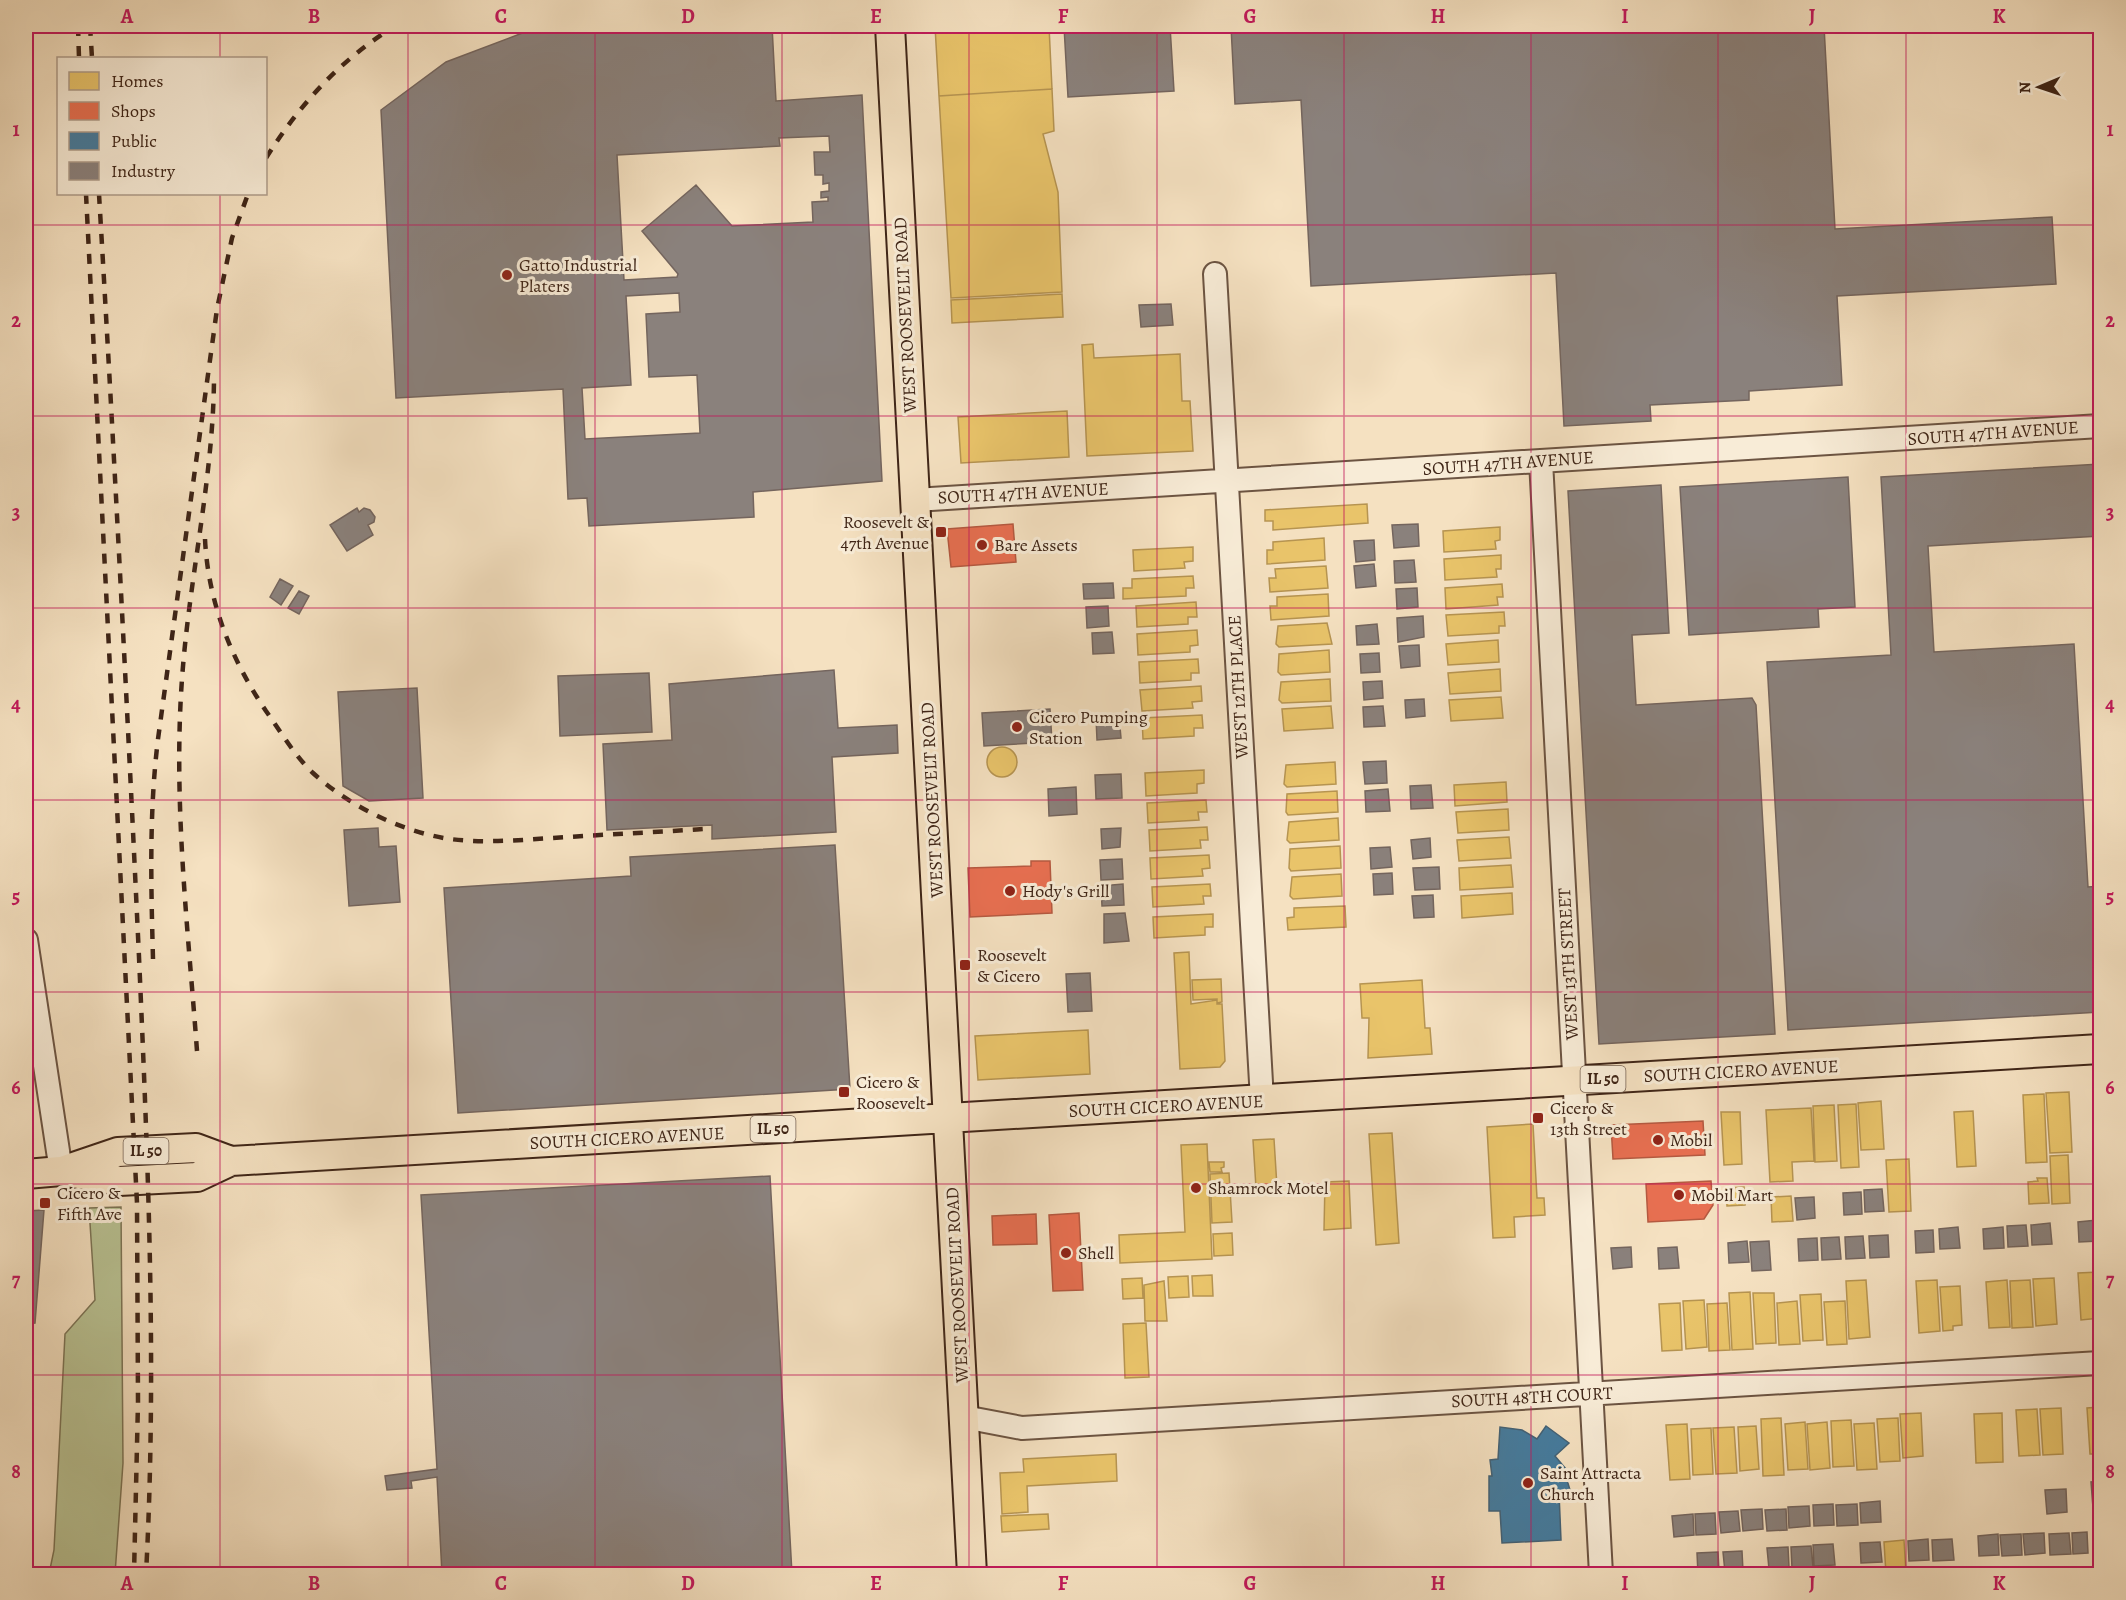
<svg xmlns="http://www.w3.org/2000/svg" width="2126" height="1600" font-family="Alegreya,serif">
<rect width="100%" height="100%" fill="#f5e1c1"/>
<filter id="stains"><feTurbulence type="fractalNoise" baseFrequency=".00333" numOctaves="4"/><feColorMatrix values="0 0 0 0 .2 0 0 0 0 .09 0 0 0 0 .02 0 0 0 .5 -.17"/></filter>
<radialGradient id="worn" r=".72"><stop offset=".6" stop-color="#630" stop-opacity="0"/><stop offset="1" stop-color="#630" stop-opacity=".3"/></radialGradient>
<path fill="#b9c394" stroke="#7c7456" stroke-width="1.5" d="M121 1207 123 1463 115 1574H49L54 1550 65 1334 95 1300 89 1208Z"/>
<path fill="#e9c46a" stroke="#b69451" stroke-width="1.5" d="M935 26H1049L1052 89 939 96Z
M1052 89 1054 131 1043 134 1058 192 1062 292 951 298 939 96Z
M1062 294 1063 317 952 323 951 300Z
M1093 344 1094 358 1180 354 1182 401H1190L1193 451 1087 456 1082 345Z
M1067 411 1069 457 961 463 958 417Z
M1367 504 1368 523 1273 530V521H1265V510Z
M1500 527V540L1495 541 1496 549 1444 552 1443 531Z
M1324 538 1325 560 1267 564V550H1273V542Z
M1193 547V561L1184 562 1185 568 1134 571 1133 550Z
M1501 555V569H1496L1497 577 1445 580 1444 559Z
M1326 566 1328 588 1270 592 1269 578H1276L1275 569Z
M1193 576 1194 588H1186V596L1123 599V588H1132V579Z
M1502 584 1503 597H1497L1498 605 1446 609 1445 588Z
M1328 594 1329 616 1271 620 1270 606H1277V597Z
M1196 602 1197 617H1188V624L1137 627 1136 606Z
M1504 612 1505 626H1499V633L1448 636 1446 615Z
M1327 623 1332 644 1279 647 1276 644 1278 626Z
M1197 630 1198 645 1190 646V652L1138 655 1137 634Z
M1498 640 1499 662 1448 665 1446 644Z
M1329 650 1330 672 1281 675 1278 672 1279 654Z
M1198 659 1199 673H1191V680L1140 683 1139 662Z
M1500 669 1501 691 1450 694 1448 673Z
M1330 679 1331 701 1282 703 1279 700 1281 682Z
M1201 686 1202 701 1192 702 1193 708 1142 711 1140 690Z
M1501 697 1503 718 1451 721 1449 700Z
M1331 706 1333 728 1284 731 1282 709Z
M1202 715 1203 728H1194V736L1143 739 1142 718Z
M987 762a15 15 0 1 1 30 0a15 15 0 1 1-30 0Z
M1335 762 1336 784 1287 787 1284 784 1286 765Z
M1204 770V783L1197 784V793L1146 796 1145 773Z
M1506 782 1507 802 1455 806 1454 785Z
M1337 791 1338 812 1288 815 1286 812 1287 794Z
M1206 800 1207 812H1198L1199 820 1148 823 1147 803Z
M1508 809 1509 830 1458 833 1456 812Z
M1338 818 1339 840 1290 843 1287 840 1289 822Z
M1207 827 1208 840H1200L1201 848 1150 851 1149 830Z
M1509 837 1511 858 1459 861 1457 840Z
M1340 846 1341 868 1291 871 1289 868 1290 849Z
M1209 855 1210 868 1202 869 1203 876 1151 879 1150 858Z
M1511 865 1513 887 1460 890 1459 868Z
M1341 874 1342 896 1293 899 1290 896 1292 877Z
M1210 884 1211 896H1203L1204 904 1153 907 1152 887Z
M1512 893 1513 914 1462 918 1461 896Z
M1345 906 1346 927 1288 930 1287 918 1294 917V908Z
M1213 914V927H1205V935L1154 938 1153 917Z
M1189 952 1191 1004 1217 1000V1004H1222L1225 1061 1220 1067 1180 1069 1174 953Z
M1221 979 1222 1002 1217 1003V999L1193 1000 1192 980Z
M1422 980 1425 1028H1430L1432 1054 1368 1058 1369 1018H1362L1360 984Z
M1088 1030 1090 1074 978 1080 975 1036Z
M2069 1092 2072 1152 2050 1153 2046 1093Z
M2044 1094 2047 1162 2026 1163 2023 1095Z
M1881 1101 1884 1149 1861 1150 1858 1103Z
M1856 1104 1859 1167 1841 1168 1838 1105Z
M1834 1105 1837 1161 1815 1162 1813 1106Z
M1811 1108 1814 1161 1792 1162 1793 1181 1770 1182 1766 1110Z
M1973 1111 1976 1166 1957 1167 1954 1112Z
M1721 1112H1740L1742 1164 1724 1165Z
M1533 1124 1537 1198H1544L1545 1215 1514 1217 1515 1237 1493 1238 1487 1127Z
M1392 1133 1399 1243 1376 1245 1369 1134Z
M1274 1139 1277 1187 1256 1188 1253 1140Z
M1207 1144 1212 1259 1120 1263 1119 1235 1185 1232 1181 1145Z
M2068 1155 2070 1203 2052 1204 2050 1156Z
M1909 1159 1911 1211 1889 1212 1886 1160Z
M1209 1162H1224V1167L1221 1168 1222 1172H1210Z
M1229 1173 1232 1222 1212 1223 1210 1174Z
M2037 1178H2047L2049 1203 2029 1204 2028 1182 2038 1181Z
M1349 1181 1351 1228 1324 1230 1325 1182Z
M1744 1187 1745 1205 1727 1206 1726 1188Z
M1791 1196 1793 1221 1772 1222 1771 1197Z
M1232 1233 1233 1255 1214 1256 1213 1234Z
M2099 1272 2100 1318 2081 1320 2078 1273Z
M1212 1275 1213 1296H1193L1192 1276Z
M1188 1276 1189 1297 1169 1298 1168 1277Z
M1142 1278 1143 1298 1123 1299 1122 1279Z
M2054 1278 2057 1324 2036 1326 2033 1279Z
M1866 1280 1870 1337 1849 1339 1846 1281Z
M1937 1280 1940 1331 1919 1333 1916 1281Z
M2007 1280 2010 1327 1989 1328 1986 1282Z
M2030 1280 2033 1327 2012 1328 2010 1281Z
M1164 1281 1167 1321H1145L1144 1285Z
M1960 1286 1962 1325 1953 1326V1330L1943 1331 1940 1287Z
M1750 1292 1753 1349 1732 1350 1729 1293Z
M1753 1293H1774L1776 1343 1756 1344Z
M1821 1294 1823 1340 1803 1341 1800 1295Z
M1704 1300 1707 1347 1686 1349 1683 1301Z
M1797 1301 1800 1344 1779 1345 1777 1303Z
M1845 1301 1847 1344 1827 1345 1824 1302Z
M1680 1303 1682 1350 1662 1351 1659 1304Z
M1727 1303 1730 1350 1709 1351 1707 1304Z
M1146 1323 1149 1377 1125 1378 1123 1324Z
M2100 1407V1454H2090L2087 1408Z
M2061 1408 2063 1454 2043 1455 2040 1409Z
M2037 1409 2040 1455 2019 1456 2016 1410Z
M1921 1413 1923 1456 1903 1458 1900 1414Z
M2002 1413 2003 1462 1976 1463 1974 1414Z
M1781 1418 1784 1475 1763 1476 1761 1419Z
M1898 1418 1900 1461 1880 1462 1877 1419Z
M1851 1420 1854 1466 1833 1467 1831 1421Z
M1805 1422 1808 1469 1788 1470 1785 1424Z
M1827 1422 1830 1468 1810 1470 1807 1424Z
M1874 1423 1877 1469 1857 1470 1854 1424Z
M1687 1424 1690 1479 1670 1480 1666 1425Z
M1756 1426 1759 1469 1740 1471 1738 1427Z
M1734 1427 1737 1473 1716 1474 1713 1428Z
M1711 1428 1713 1474 1693 1475 1691 1429Z
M1116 1454 1117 1481 1027 1486 1028 1512 1002 1514 1000 1473 1024 1472 1023 1459Z
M1048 1514 1049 1529 1002 1532 1001 1516Z
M1904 1540 1906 1574H1886L1884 1542Z"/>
<path fill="#e76f51" stroke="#b55940" stroke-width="1.5" d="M1013 524 1016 562 951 567 947 529Z
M1031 861H1050L1052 913 970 917 968 868 1031 866Z
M1703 1121 1705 1155 1613 1159 1611 1125Z
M1711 1181 1713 1205 1704 1219 1648 1222 1646 1184Z
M1079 1213 1083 1290 1053 1291 1049 1215Z
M1036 1214 1037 1244 993 1245 992 1216Z"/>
<path fill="#457b9d" stroke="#436175" stroke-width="1.5" d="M1546 1426 1569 1443 1555 1456 1566 1469 1564 1470 1570 1490 1559 1493 1561 1540 1502 1543 1500 1511H1489V1476H1492L1490 1460 1498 1459 1500 1427 1522 1430 1537 1439Z"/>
<path fill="#8a817c" stroke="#74655e" stroke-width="1.5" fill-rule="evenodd" d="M576 26H772L776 101 862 95 882 481 753 492 754 517 589 526 587 498 568 499 563 389 396 398 381 110 446 62 525 32ZM829 136 830 152H814L815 175H823V184L829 183V191L821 192V198L828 197V201L812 202 813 222 732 226 696 185 642 231 678 274 677 277 624 280 617 155 780 146 779 138ZM679 293 680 312 646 314 649 377 697 375 700 433 585 439 582 388 631 385 626 296Z
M1064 26H1170L1174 91 1068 97Z
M1231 26H1824L1835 229 2052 217 2056 284 1837 296 1842 385 1749 391V400L1650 405 1651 421 1564 426 1556 273 1311 286 1301 100 1235 104Z
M1171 304 1173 325 1141 327 1139 305Z
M2100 464V536L1928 546 1934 652 2074 644 2088 887 2100 886V1012L1788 1030 1767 662 1891 655 1881 477Z
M1848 477 1855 607 1818 609 1819 627 1689 635 1680 487Z
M1661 485 1669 633 1632 635 1636 705 1752 698 1756 705 1775 1034 1599 1044 1568 491Z
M357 508 359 512 364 508 370 510 375 517 374 522 368 525 373 535 347 551 330 525Z
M1418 524 1419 546 1394 548 1392 525Z
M1374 540 1375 560 1356 562 1354 541Z
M1414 560 1416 582 1395 583 1394 561Z
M1374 564 1376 586 1356 588 1354 566Z
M280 579 293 586 281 605 270 597Z
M1113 583 1114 598 1084 599 1083 584Z
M1417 588 1418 607 1397 609 1396 589Z
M299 591 309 596 299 614 288 608Z
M1108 606 1109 626 1087 628 1086 607Z
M1423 616 1424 637 1398 642 1397 618Z
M1377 624 1379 644 1357 645 1356 626Z
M1112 632 1114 653 1093 654 1092 633Z
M1419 645 1420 666 1401 668 1399 646Z
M1379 653 1380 672 1361 673 1360 654Z
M834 670 838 728 897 725 898 753 832 757 836 832 712 839V825L607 830 603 744 672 740 669 684Z
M649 673 652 732 560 736 558 676Z
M1382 681 1383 698 1364 700 1363 682Z
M417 688 423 798 369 801 343 786 338 692Z
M1424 699 1425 716 1406 718 1405 700Z
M1383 706 1385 726 1364 727 1363 707Z
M1050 709 1052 742 984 746 982 713Z
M1119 716 1121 738 1097 740 1096 718Z
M1386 761 1387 783 1365 784 1363 762Z
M1121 774 1122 798 1096 799 1095 775Z
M1431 785 1433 808 1411 809 1410 786Z
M1076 787 1077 814 1049 816 1048 789Z
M1388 789 1390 811 1366 812 1365 791Z
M378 828 379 847 396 846 400 902 349 906 344 830Z
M1121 828 1120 847 1102 849 1101 829Z
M1430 838 1431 857 1413 859 1411 840Z
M835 845 850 1089 458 1113 444 888 631 876 630 857Z
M1390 847 1392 867 1371 869 1370 848Z
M1122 859 1123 879 1101 880 1100 860Z
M1439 867 1440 889 1415 890 1413 868Z
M1392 873 1393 894 1374 895 1373 874Z
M1123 884 1124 905 1102 906 1101 886Z
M1433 895 1434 917 1414 918 1412 896Z
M1125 913 1129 941 1104 943V914Z
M1090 973 1092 1011 1068 1012 1066 974Z
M770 1176 792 1574H442L437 1477 411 1481 412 1488 387 1490 385 1476 437 1469 421 1195Z
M1882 1189 1884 1211 1865 1212 1864 1190Z
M1861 1192 1862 1214 1844 1215 1843 1193Z
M1814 1197 1815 1218 1797 1220 1795 1198Z
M44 1210 35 1323 26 1324V1211Z
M2097 1220 2099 1241 2079 1242 2078 1222Z
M2050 1223 2052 1244 2032 1245 2031 1225Z
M2026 1225 2028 1246 2008 1247 2007 1226Z
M1958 1227 1960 1248 1940 1249 1939 1229Z
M2003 1227 2004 1248 1984 1249 1983 1229Z
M1933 1230 1934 1252 1916 1253 1915 1231Z
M1888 1235 1889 1257 1870 1258 1869 1236Z
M1863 1236 1865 1258 1846 1259 1845 1237Z
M1839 1237 1841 1259 1822 1260 1821 1238Z
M1817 1238 1818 1260 1799 1261 1798 1239Z
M1747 1241 1749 1262 1729 1263 1728 1243Z
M1769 1241 1771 1270 1752 1271 1750 1242Z
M1631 1247 1632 1267 1613 1269 1611 1248Z
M1677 1247 1679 1268 1659 1269 1658 1248Z
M2100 1481V1508H2093L2091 1482Z
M2066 1489 2067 1512 2047 1514 2045 1490Z
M1880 1501 1881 1522 1861 1523 1860 1503Z
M1833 1504 1834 1525 1814 1526 1813 1505Z
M1857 1504 1858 1525 1837 1526 1836 1505Z
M1809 1506 1810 1526 1789 1528 1788 1507Z
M1762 1509 1763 1529 1743 1531 1741 1510Z
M1786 1509 1787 1530 1767 1531 1765 1510Z
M1738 1511 1740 1531 1721 1533 1719 1512Z
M1715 1513 1716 1534 1696 1535 1695 1514Z
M1693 1514 1694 1535 1674 1537 1672 1516Z
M2100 1531V1567L2096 1568 2094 1532Z
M2087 1532 2088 1553 2073 1554 2072 1533Z
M2044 1533 2045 1553 2025 1555 2023 1534Z
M2069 1533 2071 1554 2050 1555 2049 1534Z
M1998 1534 1999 1555 1979 1556 1978 1536Z
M2021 1534 2022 1555 2002 1556 2000 1535Z
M1928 1539 1929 1560 1909 1561 1908 1541Z
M1952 1539 1954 1560 1933 1561 1932 1540Z
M1880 1542 1882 1562 1861 1563 1860 1543Z
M1833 1544 1835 1565 1814 1566 1813 1545Z
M1811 1546 1813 1567 1792 1568 1791 1547Z
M1788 1547 1789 1567 1769 1569 1767 1548Z
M1742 1551 1743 1571 1725 1572 1723 1552Z
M1718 1552 1719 1572 1698 1574 1697 1553Z"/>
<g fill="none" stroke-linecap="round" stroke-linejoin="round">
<g stroke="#6c5442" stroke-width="26">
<path id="minor" d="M1215 274 1262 1100
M1541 461 1601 1574
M915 500 2100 426
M26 940 61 1171
M964 1417 1022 1428 2100 1363"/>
</g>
<g stroke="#3f2517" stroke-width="32">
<path id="major" d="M890 26 972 1574
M65 1170 118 1152 196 1148 231 1161
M26 1174 61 1171 119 1181 197 1177 231 1161 2100 1049"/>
</g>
<use href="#minor" stroke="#f8ecd7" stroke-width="22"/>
<use href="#major" stroke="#f5e1c1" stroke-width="28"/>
<path stroke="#3f2517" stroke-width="4.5" stroke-dasharray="10 10" stroke-linecap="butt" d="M78 26 79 58
M90 26 92 58
M266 158C300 104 340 60 395 26
M86 194 137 1203 138 1402 134 1574
M99 194C114 448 127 702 139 957 148 1163 157 1368 146 1574
M205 539C208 602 231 659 266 711 281 732 294 755 313 773 349 806 402 832 450 839 489 844 530 839 568 837 614 834 659 832 704 829
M153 959C151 885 149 812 158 739L217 309 232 238 248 194
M197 1051C188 928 173 802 182 679 189 579 213 480 214 380"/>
</g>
<path fill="none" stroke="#c2185b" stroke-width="1.5" stroke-opacity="0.55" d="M220 26V58M408 26V1574M595 26V1574M782 26V1574M969 26V1574M1157 26V1574M1344 26V1574M1531 26V1574M1718 26V1574M1906 26V1574M220 194V1574M26 225H2100M26 416H2100M26 608H2100M26 800H2100M26 992H2100M26 1184H2100M26 1375H2100"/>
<g fill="#8f2418" stroke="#f8ecd7" stroke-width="2">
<circle cx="507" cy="275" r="6"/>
<rect x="935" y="526" width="12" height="12" rx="3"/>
<circle cx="982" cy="545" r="6"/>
<circle cx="1017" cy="727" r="6"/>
<circle cx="1010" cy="891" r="6"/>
<rect x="959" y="959" width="12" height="12" rx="3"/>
<rect x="838" y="1086" width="12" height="12" rx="3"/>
<rect x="1532" y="1112" width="12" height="12" rx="3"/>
<circle cx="1658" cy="1140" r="6"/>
<circle cx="1196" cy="1188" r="6"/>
<circle cx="1679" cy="1195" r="6"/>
<rect x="39" y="1197" width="12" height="12" rx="3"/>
<circle cx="1066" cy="1253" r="6"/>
<circle cx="1528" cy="1483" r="6"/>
</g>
<g text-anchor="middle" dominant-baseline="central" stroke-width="6" stroke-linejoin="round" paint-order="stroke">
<g fill="#f8ecd7" stroke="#766151" stroke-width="1.5">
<rect x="1580.5" y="1066" width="45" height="26" rx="4.5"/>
<rect x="750.5" y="1116" width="45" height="26" rx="4.5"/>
<rect x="123.5" y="1138" width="45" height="26" rx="4.5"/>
</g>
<g font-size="16" font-weight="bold" fill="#3f2517">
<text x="1603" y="1079">IL 50</text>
<text x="773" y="1129">IL 50</text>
<text x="146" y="1151">IL 50</text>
</g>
<g font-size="18" fill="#3f2517" stroke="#f8ecd7" text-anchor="start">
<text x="519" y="265">Gatto Industrial<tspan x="519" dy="21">Platers</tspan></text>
<text x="929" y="522" text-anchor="end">Roosevelt &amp;<tspan x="929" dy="21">47th Avenue</tspan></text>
<text x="994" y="545">Bare Assets</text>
<text x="1029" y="717">Cicero Pumping<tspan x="1029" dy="21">Station</tspan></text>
<text x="1022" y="891">Hody's Grill</text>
<text x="977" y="955">Roosevelt<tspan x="977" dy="21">&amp; Cicero</tspan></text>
<text x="856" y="1082">Cicero &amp;<tspan x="856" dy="21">Roosevelt</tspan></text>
<text x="1550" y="1108">Cicero &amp;<tspan x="1550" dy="21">13th Street</tspan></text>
<text x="1670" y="1140">Mobil</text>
<text x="1208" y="1188">Shamrock Motel</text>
<text x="57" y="1193">Cicero &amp;<tspan x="57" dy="21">Fifth Ave</tspan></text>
<text x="1691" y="1195">Mobil Mart</text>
<text x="1078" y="1253">Shell</text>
<text x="1540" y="1473">Saint Attracta<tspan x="1540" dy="21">Church</tspan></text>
</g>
<g font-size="18" fill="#3f2517" stroke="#f8ecd7">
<text transform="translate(905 315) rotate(-93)">WEST ROOSEVELT ROAD</text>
<text transform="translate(1993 433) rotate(-4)">SOUTH 47TH AVENUE</text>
<text transform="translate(1508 463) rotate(-4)">SOUTH 47TH AVENUE</text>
<text transform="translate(1023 493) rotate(-3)">SOUTH 47TH AVENUE</text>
<text transform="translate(1238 687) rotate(-93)">WEST 12TH PLACE</text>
<text transform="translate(932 800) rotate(-93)">WEST ROOSEVELT ROAD</text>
<text transform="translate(1568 964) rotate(-93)">WEST 13TH STREET</text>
<text transform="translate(1741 1071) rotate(-3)">SOUTH CICERO AVENUE</text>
<text transform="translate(1166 1106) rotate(-3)">SOUTH CICERO AVENUE</text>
<text transform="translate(627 1138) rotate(-3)">SOUTH CICERO AVENUE</text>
<text transform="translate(957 1285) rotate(-93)">WEST ROOSEVELT ROAD</text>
<text transform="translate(1532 1397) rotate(-3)">SOUTH 48TH COURT</text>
</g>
</g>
<rect width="2126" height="1600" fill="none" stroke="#f5e1c1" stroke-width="66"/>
<rect x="57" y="57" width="210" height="138" fill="#f8ecd7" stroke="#ae9c8a" stroke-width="1.5"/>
<rect x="69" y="72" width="30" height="18" fill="#e9c46a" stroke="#ae9c8a" stroke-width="1.5"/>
<text x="111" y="87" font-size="18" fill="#3f2517">Homes</text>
<rect x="69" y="102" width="30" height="18" fill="#e76f51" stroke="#ae9c8a" stroke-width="1.5"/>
<text x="111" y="117" font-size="18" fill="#3f2517">Shops</text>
<rect x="69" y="132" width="30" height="18" fill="#457b9d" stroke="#ae9c8a" stroke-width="1.5"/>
<text x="111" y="147" font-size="18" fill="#3f2517">Public</text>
<rect x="69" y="162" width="30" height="18" fill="#8a817c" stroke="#ae9c8a" stroke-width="1.5"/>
<text x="111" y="177" font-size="18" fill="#3f2517">Industry</text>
<g transform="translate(2039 87) rotate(268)" stroke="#f8ecd7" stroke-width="4.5" paint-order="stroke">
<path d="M0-4.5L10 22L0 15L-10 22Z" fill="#3f2517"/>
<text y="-9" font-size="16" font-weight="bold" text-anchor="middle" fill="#3f2517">N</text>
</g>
<rect x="33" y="33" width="2060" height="1534" fill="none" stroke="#c2185b" stroke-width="2"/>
<g font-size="20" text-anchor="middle" font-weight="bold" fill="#c2185b">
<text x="127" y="23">A</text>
<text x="314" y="23">B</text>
<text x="501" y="23">C</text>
<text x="688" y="23">D</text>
<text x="876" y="23">E</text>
<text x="1063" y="23">F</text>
<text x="1250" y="23">G</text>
<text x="1438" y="23">H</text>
<text x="1625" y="23">I</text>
<text x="1812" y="23">J</text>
<text x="1999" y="23">K</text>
<text x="16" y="136">1</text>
<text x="2110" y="136">1</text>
<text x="16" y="327">2</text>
<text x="2110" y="327">2</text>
<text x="16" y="519">3</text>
<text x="2110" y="519">3</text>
<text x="16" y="711">4</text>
<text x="2110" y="711">4</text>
<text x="16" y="903">5</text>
<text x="2110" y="903">5</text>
<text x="16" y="1094">6</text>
<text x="2110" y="1094">6</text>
<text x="16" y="1286">7</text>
<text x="2110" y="1286">7</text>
<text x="16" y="1478">8</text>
<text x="2110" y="1478">8</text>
<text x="127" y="1590">A</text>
<text x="314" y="1590">B</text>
<text x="501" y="1590">C</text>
<text x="688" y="1590">D</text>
<text x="876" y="1590">E</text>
<text x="1063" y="1590">F</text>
<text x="1250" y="1590">G</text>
<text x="1438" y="1590">H</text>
<text x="1625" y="1590">I</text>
<text x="1812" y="1590">J</text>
<text x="1999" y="1590">K</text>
</g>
<rect width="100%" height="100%" filter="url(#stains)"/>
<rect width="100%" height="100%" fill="url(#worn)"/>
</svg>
